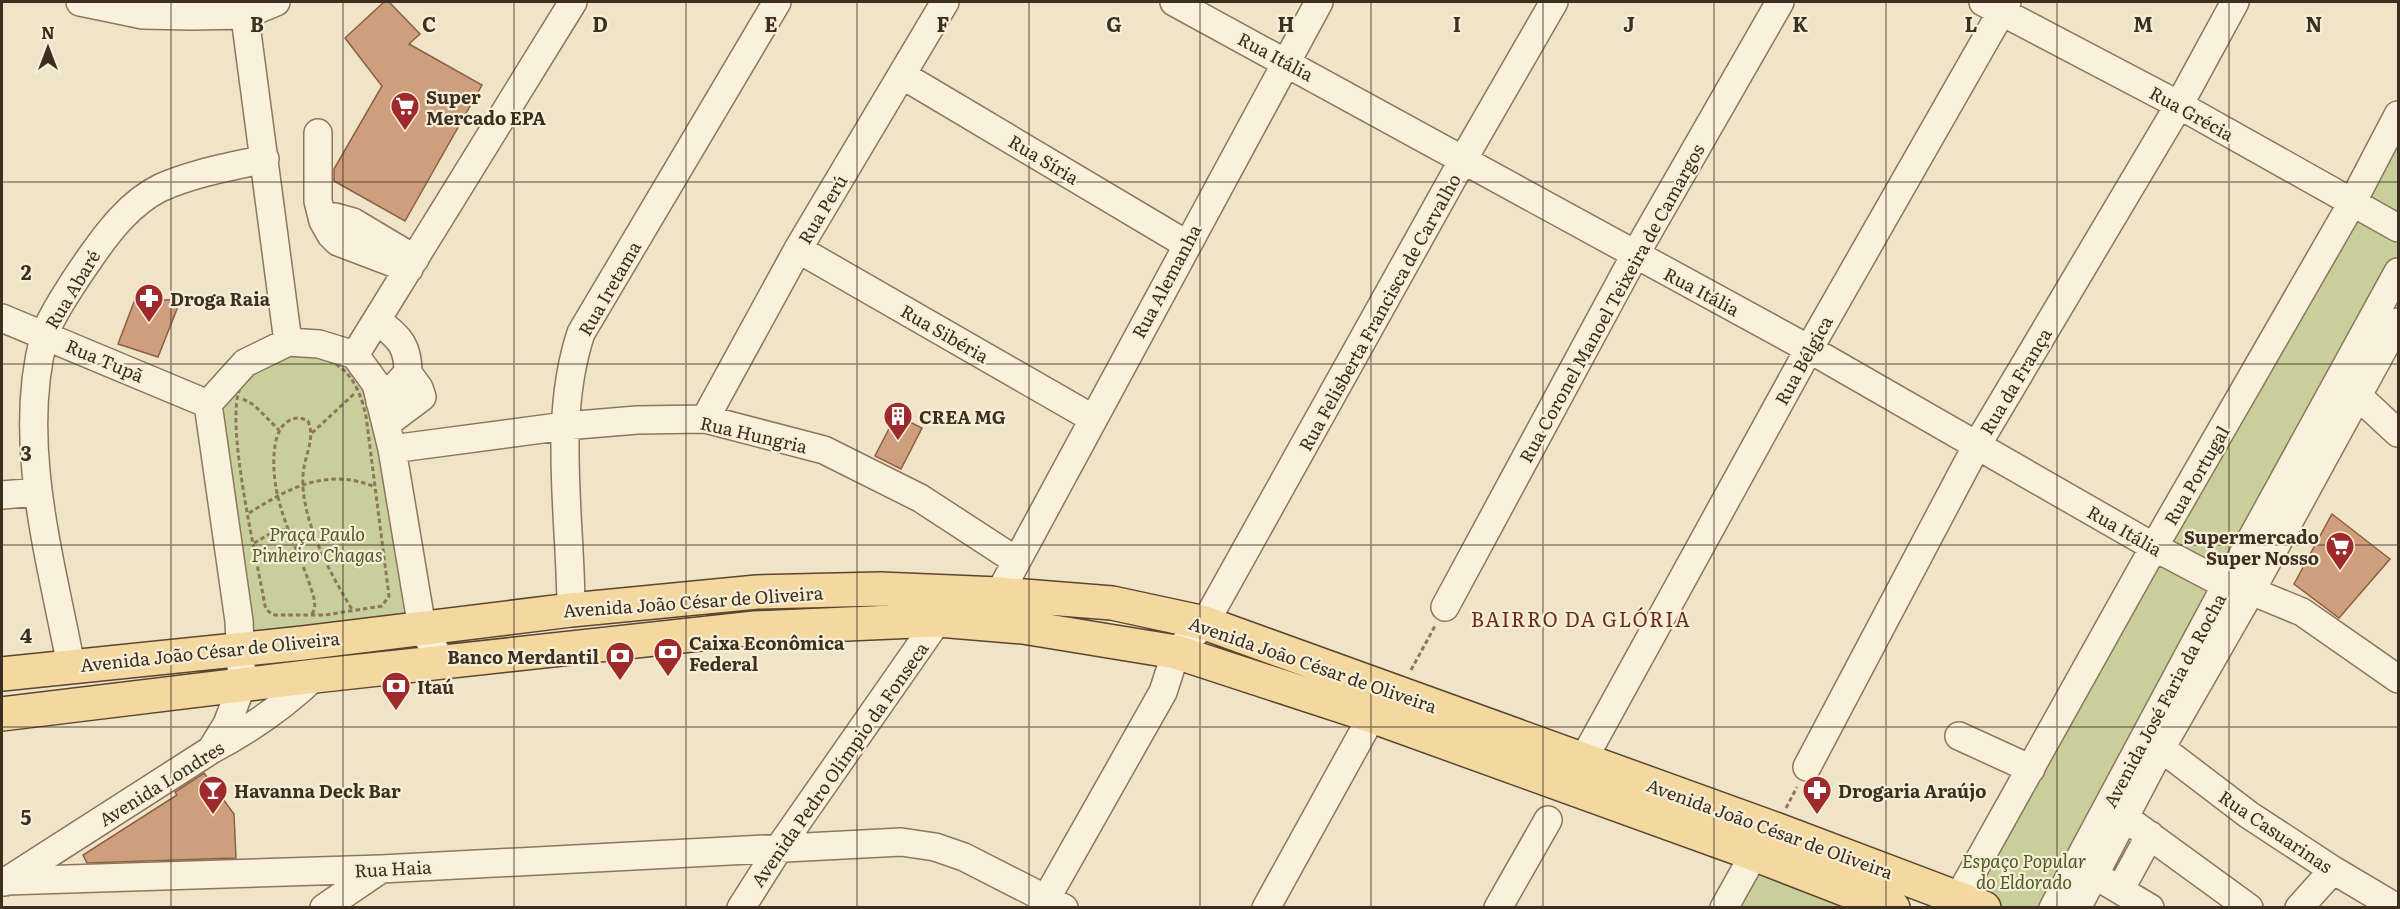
<svg xmlns="http://www.w3.org/2000/svg" width="2400" height="909" font-family="Literata,serif">
<rect width="100%" height="100%" fill="#f0e4c8"/>
<path fill="#c9cf9b" d="M2398 135V262L2046 907 1993 908 1986 905V864C2127 623 2270 382 2398 135Z
M286 349 360 367 376 404 415 619 248 640 212 407 246 366Z
M1757 870 1851 908H1737Z"/>
<path fill="#cf9f7d" stroke="#8d5f41" stroke-width="1.5" d="M384 2H389L420 34 409 44 482 85 405 221 334 181V169L382 86 345 38Z
M181 299 158 357 118 344 134 302Z
M896 415 922 428 901 469 875 456Z
M2332 514 2390 559 2339 618 2294 584Z
M204 773 234 814 236 858 87 863 83 855 177 795 175 792Z"/>
<g fill="none" stroke-linecap="round" stroke-linejoin="round">
<g stroke="#8d765c" stroke-width="30">
<path id="minor" d="M80 2 143 15 191 16 245 15 276 2
M243 2 288 342
M1174 2 1809 349 2154 547 2226 585 2251 591 2302 612 2398 679
M1983 2 2179 105 2398 228
M902 75 1186 244
M318 133V201L323 221
M798 249 1092 418
M409 269 338 242 331 235 323 221 335 217 353 222 415 259
M2 318 208 404
M377 320C399 338 408 344 408 373L380 402
M355 355 573 2
M2359 397 2398 433
M705 419 798 249 945 2
M386 424 422 397 419 388 408 373
M392 449 565 426 637 420 705 419 824 450 920 498 1015 560
M2 495 38 492
M999 594 1319 2
M1445 607 1635 255 1780 2
M571 610C571 519 552 420 581 333L777 2
M71 666C51 560 16 443 44 337 49 318 78 275 90 258 108 232 130 203 160 188 193 173 229 167 265 159
M1959 736 2031 769
M2161 748 2249 815 2333 870 2397 908
M211 750 227 724 242 685 239 621 208 404 245 363 288 342 319 344 355 355 376 384 392 449 422 628 442 662
M1583 760 1809 349 2007 2
M1807 767 1977 445 2179 105 2235 2
M2124 817 2249 908
M2093 874 2150 908
M6 881 381 869 901 842 935 847 964 857 1064 908
M5 882 211 750C249 730 284 706 315 676
M2120 890 2150 835
M1958 898 2154 547 2352 203 2398 115
M324 908 381 869
M741 908 779 848 938 620
M1041 908 1163 692 1176 652 1205 623 1464 158 1554 2
M1266 908 1372 716
M1498 908 1548 820
M1724 908 1754 854
M2053 908 2226 585 2398 272
M2077 908 2161 748 2251 591 2398 322
M2299 908 2333 870"/>
</g>
<g stroke="#5b4430" stroke-width="36">
<path id="major" d="M2 674 303 643 571 610 757 592 880 589 999 594 1112 603 1205 623 1775 829 1984 908
M2 714 315 676 755 628 938 620 1023 627 1176 652 1372 716 1754 854 1893 908"/>
</g>
<path stroke="#8d765c" stroke-width="3" stroke-dasharray="4.5 3" stroke-linecap="butt" d="M285 354C333 354 355 367 366 416L389 596 382 606 325 615H275L269 612 265 606C258 563 223 419 241 386 249 369 268 362 285 354Z
M243 399 254 405 279 430
M312 433 355 393
M249 513C289 488 327 467 375 487
M254 543 273 532 289 529
M312 614 315 608 314 598C304 563 286 531 278 497 273 479 269 434 287 422 294 417 301 417 308 421 316 439 304 456 303 475 300 519 331 575 353 611
M1411 670 1435 626
M1786 808 1797 787"/>
<use href="#minor" stroke="#faf1dc" stroke-width="27"/>
<use href="#major" stroke="#f3d9a0" stroke-width="33"/>
</g>
<path fill="none" stroke="#3d2e20" stroke-width="1.5" stroke-opacity="0.55" d="M171 2V908M343 2V908M514 2V908M686 2V908M857 2V908M1029 2V908M1200 2V908M1371 2V908M1543 2V908M1714 2V908M1886 2V908M2057 2V908M2229 2V908M2 182H2398M2 364H2398M2 545H2398M2 727H2398"/>
<defs>
<g id="supermarket-pin" transform="scale(1.5)"><path d="M0 17L-7.5 6A9.5 9.5 0 1 1 7.5 6Z" fill="#9e2a2b" stroke="#f7eed8"/><path d="M-6-5.5h2.5l.6 2H6L4.5 2H-2.5L-4.4-4H-6ZM-1.5 3.2a1.3 1.3 0 1 0 .1 0ZM3 3.2a1.3 1.3 0 1 0 .1 0Z" fill="#fff"/></g>
<g id="pharmacy-pin" transform="scale(1.5)"><path d="M0 17L-7.5 6A9.5 9.5 0 1 1 7.5 6Z" fill="#9e2a2b" stroke="#f7eed8"/><path d="M-2-6h4v4h4v4h-4v4h-4v-4h-4v-4h4Z" fill="#fff"/></g>
<g id="building-pin" transform="scale(1.5)"><path d="M0 17L-7.5 6A9.5 9.5 0 1 1 7.5 6Z" fill="#9e2a2b" stroke="#f7eed8"/><path d="M-4-6H4V6H1V3H-1V6H-4ZM-2.5-4.3h1.7v1.8h-1.7ZM.8-4.3h1.7v1.8H.8ZM-2.5-1h1.7V.8h-1.7ZM.8-1h1.7V.8H.8Z" fill="#fff"/></g>
<g id="bank-pin" transform="scale(1.5)"><path d="M0 17L-7.5 6A9.5 9.5 0 1 1 7.5 6Z" fill="#9e2a2b" stroke="#f7eed8"/><path d="M-6-4H6V4H-6ZM0-2.3a2.3 2.3 0 1 0 0 4.6a2.3 2.3 0 1 0 0-4.6Z" fill="#fff"/></g>
<g id="bar-pin" transform="scale(1.5)"><path d="M0 17L-7.5 6A9.5 9.5 0 1 1 7.5 6Z" fill="#9e2a2b" stroke="#f7eed8"/><path d="M-6-5H6L.8 .8V4.5H3.5V6h-7V4.5H-.8V.8Z" fill="#fff"/></g>
</defs>
<g fill-rule="evenodd">
<use href="#supermarket-pin" x="405" y="106"/>
<use href="#pharmacy-pin" x="149" y="298"/>
<use href="#building-pin" x="898" y="416"/>
<use href="#supermarket-pin" x="2340" y="546"/>
<use href="#bank-pin" x="668" y="652"/>
<use href="#bank-pin" x="620" y="656"/>
<use href="#bank-pin" x="396" y="686"/>
<use href="#bar-pin" x="213" y="790"/>
<use href="#pharmacy-pin" x="1817" y="790"/>
</g>
<g text-anchor="middle" dominant-baseline="central" stroke-width="4.5" stroke-linejoin="round" paint-order="stroke">
<g font-size="18" fill="#3d2e20" stroke="#f7eed8">
<text transform="translate(1276 56) rotate(28)">Rua Itália</text>
<text transform="translate(2192 113) rotate(29)">Rua Grécia</text>
<text transform="translate(1044 159) rotate(31)">Rua Síria</text>
<text transform="translate(822 209) rotate(-59)">Rua Perú</text>
<text transform="translate(1166 281) rotate(-62)">Rua Alemanha</text>
<text transform="translate(609 288) rotate(-60)">Rua Iretama</text>
<text transform="translate(72 289) rotate(-59)">Rua Abaré</text>
<text transform="translate(1702 291) rotate(28)">Rua Itália</text>
<text transform="translate(1611 303) rotate(-61)">Rua Coronel Manoel Teixeira de Camargos</text>
<text transform="translate(1379 312) rotate(-61)">Rua Felisberta Francisca de Carvalho</text>
<text transform="translate(945 333) rotate(30)">Rua Sibéria</text>
<text transform="translate(105 360) rotate(23)">Rua Tupã</text>
<text transform="translate(1803 360) rotate(-61)">Rua Bélgica</text>
<text transform="translate(2015 381) rotate(-59)">Rua da França</text>
<text transform="translate(754 434) rotate(13)">Rua Hungria</text>
<text transform="translate(2196 475) rotate(-60)">Rua Portugal</text>
<text transform="translate(2125 530) rotate(30)">Rua Itália</text>
<text transform="translate(693 601) rotate(-4)">Avenida João César de Oliveira</text>
<text transform="translate(210 651) rotate(-6)">Avenida João César de Oliveira</text>
<text transform="translate(1313 664) rotate(19)">Avenida João César de Oliveira</text>
<text transform="translate(2164 700) rotate(-62)">Avenida José Faria da Rocha</text>
<text transform="translate(839 764) rotate(-55)">Avenida Pedro Olímpio da Fonseca</text>
<text transform="translate(161 783) rotate(-32)">Avenida Londres</text>
<text transform="translate(1770 828) rotate(20)">Avenida João César de Oliveira</text>
<text transform="translate(2276 831) rotate(34)">Rua Casuarinas</text>
<text transform="translate(393 868) rotate(-3)">Rua Haia</text>
</g>
<g font-size="18" font-weight="bold" fill="#3d2e20" stroke="#f7eed8" text-anchor="start">
<text x="426" y="96">Super<tspan x="426" dy="21">Mercado EPA</tspan></text>
<text x="170" y="298">Droga Raia</text>
<text x="919" y="416">CREA MG</text>
<text x="2319" y="536" text-anchor="end">Supermercado<tspan x="2319" dy="21">Super Nosso</tspan></text>
<text x="689" y="642">Caixa Econômica<tspan x="689" dy="21">Federal</tspan></text>
<text x="599" y="656" text-anchor="end">Banco Merdantil</text>
<text x="417" y="686">Itaú</text>
<text x="234" y="790">Havanna Deck Bar</text>
<text x="1838" y="790">Drogaria Araújo</text>
</g>
<g font-size="18" font-style="italic" fill="#4d5a26" stroke="#f7eed8">
<text x="317" y="533">Praça Paulo<tspan x="317" dy="21">Pinheiro Chagas</tspan></text>
<text x="2024" y="860">Espaço Popular<tspan x="2024" dy="21">do Eldorado</tspan></text>
</g>
<g font-size="20" letter-spacing="1.5" fill="#6b2e1e" stroke="#f7eed8">
<text x="1581" y="618">BAIRRO DA GLÓRIA</text>
</g>
</g>
<g font-size="20" text-anchor="middle" font-weight="bold" fill="#3d2e20" stroke="#f7eed8" stroke-width="4.5" stroke-linejoin="round" paint-order="stroke">
<text x="257" y="32">B</text>
<text x="429" y="32">C</text>
<text x="600" y="32">D</text>
<text x="771" y="32">E</text>
<text x="943" y="32">F</text>
<text x="1114" y="32">G</text>
<text x="1286" y="32">H</text>
<text x="1457" y="32">I</text>
<text x="1629" y="32">J</text>
<text x="1800" y="32">K</text>
<text x="1971" y="32">L</text>
<text x="2143" y="32">M</text>
<text x="2314" y="32">N</text>
<text x="26" y="280">2</text>
<text x="26" y="461">3</text>
<text x="26" y="643">4</text>
<text x="26" y="825">5</text>
</g>
<rect width="2400" height="909" fill="none" stroke="#3d2e20" stroke-width="6"/>
<g transform="translate(48 48)" stroke="#f7eed8" stroke-width="4.5" paint-order="stroke">
<path d="M0-4.5L10 22L0 15L-10 22Z" fill="#3d2e20"/>
<text y="-9" font-size="16" font-weight="bold" text-anchor="middle" fill="#3d2e20">N</text>
</g>
</svg>
